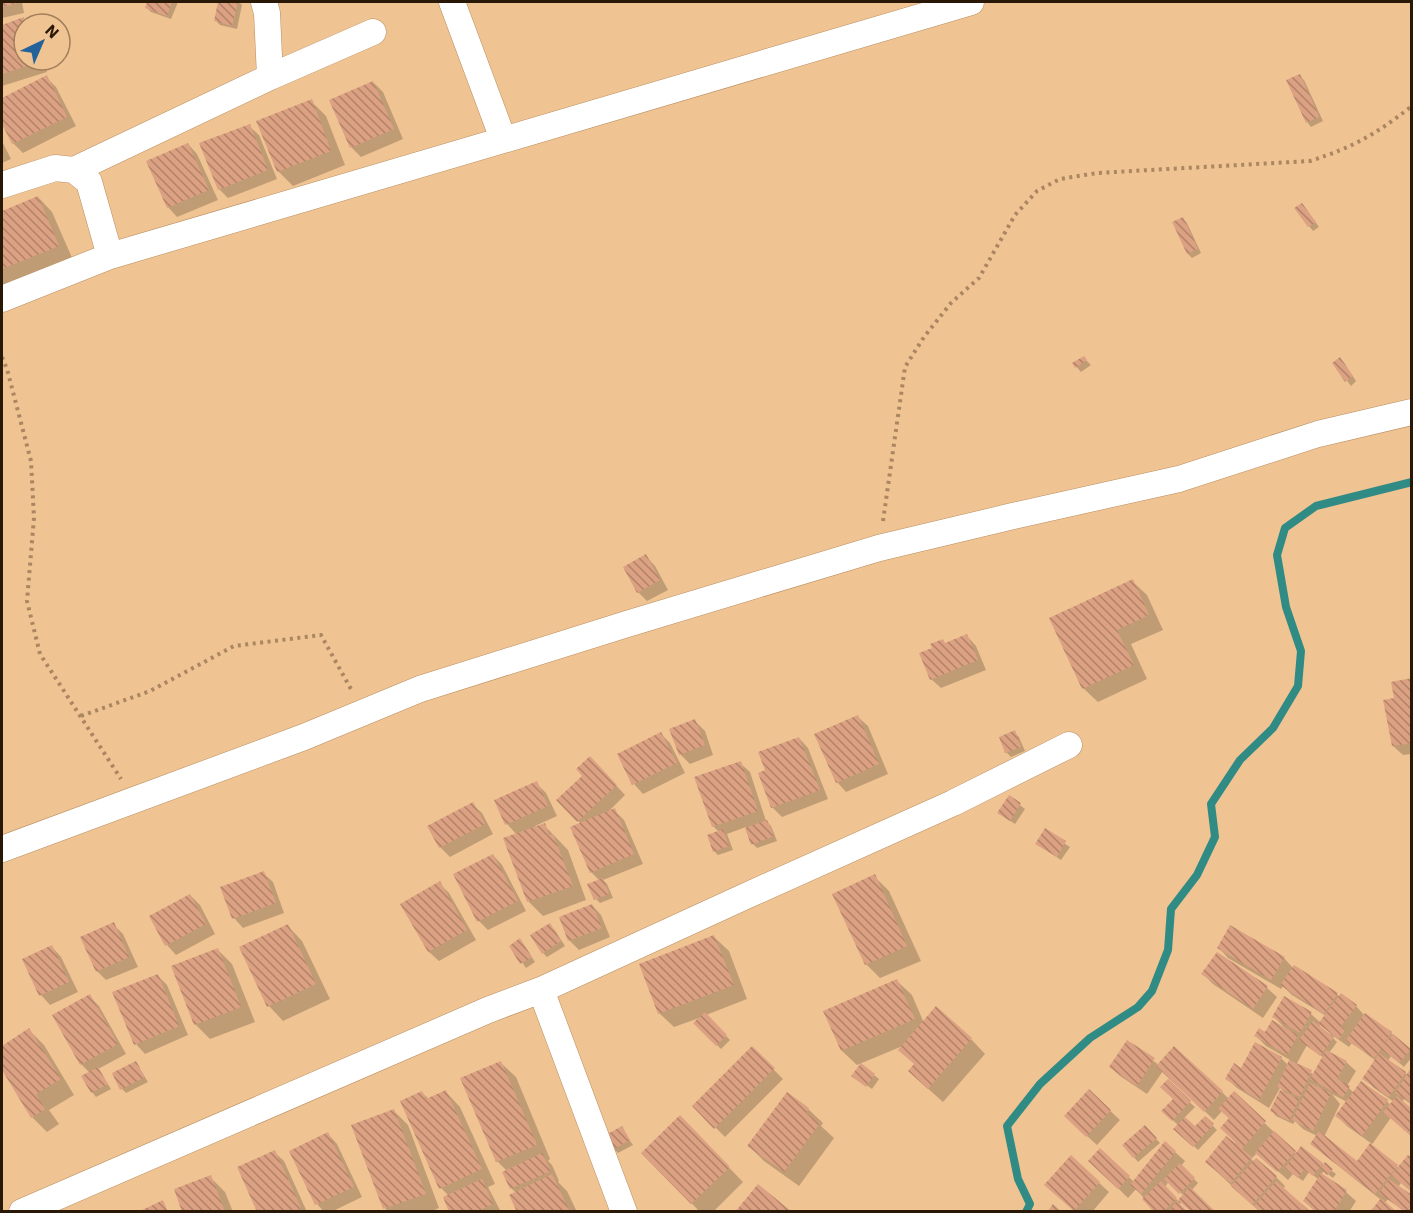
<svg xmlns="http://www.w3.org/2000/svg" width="1413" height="1213" font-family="'IBM Plex Sans',sans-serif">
<defs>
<pattern id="building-back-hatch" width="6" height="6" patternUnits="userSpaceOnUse" patternTransform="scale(1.5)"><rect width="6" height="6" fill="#dca183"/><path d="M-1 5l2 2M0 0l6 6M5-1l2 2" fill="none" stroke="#b28269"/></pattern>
</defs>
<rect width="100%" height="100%" fill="#f0c393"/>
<path fill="#0003" fill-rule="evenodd" d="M2 2H22L24 13 2 18Z
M149 2H178L171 19 151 12 147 8Z
M220 2H239L242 5 237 29 220 25 216 21Z
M23 19 29 24H24V60H44L47 72 2 86V26Z
M1299 76 1304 80 1323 121 1311 127 1307 122Z
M46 77 56 87 76 126 23 153 13 143 2 120V99Z
M373 82 383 92 403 139 361 157 352 148 331 100Z
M311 101 326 116 345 165 293 186 278 171Z
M249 126 259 135 277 179 228 198 219 189Z
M2 141 11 159 2 163Z
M188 144 197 154 218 200 177 217 168 207Z
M38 197 52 212 73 260 2 290V212Z
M1306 209 1319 227 1313 231 1309 226Z
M1183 219 1187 223 1201 253 1192 258 1188 254Z
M1084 358 1091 365 1081 372 1074 364Z
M1334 363H1344L1356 381 1351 386Z
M646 556 655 566 668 590 647 601 638 592Z
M1132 581 1147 595 1163 630 1131 644 1147 679 1098 702 1083 688Z
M967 636 976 646 986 670 941 688 931 679 946 644Z
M1412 680V754L1403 755 1393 746 1396 699Z
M858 717 868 726 888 774 846 792 837 782Z
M695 721 705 731 713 755 690 764 680 754Z
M1014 732 1019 737 1025 751 1011 757 1007 753 1000 738Z
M661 734 670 743 685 773 643 794 634 784 619 755Z
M799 738 808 748 828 799 782 817 772 807 767 771Z
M740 763 750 772 766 821 771 826 777 841 757 848 753 844 746 827 727 834 733 850 718 855 714 851 719 832 713 826Z
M600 768 625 795 607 813 614 810 624 820 643 864 603 880 607 884 613 898 600 903 596 899 600 881 591 872 581 824 558 800Z
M536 783 546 793 557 816 535 826 536 828 544 825 568 850 586 900 543 916 528 901 517 835 507 824 496 801Z
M1009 797 1025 809 1015 824 1004 817Z
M472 804 482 813 493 834 450 857 440 847Z
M1045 831 1070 847 1061 860 1037 844Z
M493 855 502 865 526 911 488 930 479 921Z
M263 873 273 882 284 913 243 928 234 918Z
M874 876 889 891 921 961 880 978 866 964Z
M439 883 449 893 476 940 439 961 429 952 402 904Z
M190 895 200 905 215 934 176 955 167 945 151 917Z
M592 905 601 915 610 937 579 950 569 940Z
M113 924 123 934 138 967 106 980 97 971Z
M288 926 302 941 330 999 283 1021 269 1006Z
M554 929 565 946 547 957 543 953Z
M714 937 729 951 747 999 706 1015 730 1040 721 1049 695 1023 702 1017 674 1027 659 1013Z
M520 940 535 962 526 968 511 946Z
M52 947 61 957 78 992 50 1005 41 995 24 960Z
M1219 948 1284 958 1293 968 1356 1006 1365 1016 1391 1033 1412 1051V1057L1404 1067 1391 1056 1388 1061 1408 1075 1412 1069V1105L1404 1099 1371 1146 1399 1168 1412 1160V1192L1401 1183 1398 1187 1412 1197V1212H1405L1388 1199 1385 1203 1322 1153 1312 1143 1317 1136 1303 1129 1295 1121 1293 1124 1276 1116 1272 1111 1287 1095 1280 1088 1269 1108 1237 1088 1227 1079 1242 1070 1279 1056 1288 1065 1290 1060 1266 1046 1256 1036 1286 1029 1274 1017 1285 998 1311 1014 1321 1023 1326 1016 1292 995 1283 986 1281 989 1228 958ZM1321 1024 1331 1034 1330 1036 1319 1027ZM1332 1035 1349 1047 1352 1043 1376 1061 1364 1079 1374 1088 1394 1102 1391 1106 1387 1101 1354 1093 1347 1086 1356 1071 1346 1062 1329 1053 1337 1042 1331 1036ZM1307 1045 1324 1058 1315 1075 1296 1065ZM1332 1094 1347 1102 1337 1116 1347 1126 1372 1144 1358 1163 1324 1137 1340 1104Z
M217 949 232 964 255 1022 210 1039 195 1024Z
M1217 954 1267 988 1277 997 1263 1018 1213 984 1203 974Z
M157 975 167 985 188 1035 145 1054 136 1044Z
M897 981 912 995 924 1023 971 1039 985 1054 943 1102 925 1086 905 1045 857 1065 842 1051Z
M89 996 99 1006 126 1054 98 1069 111 1089 96 1097 92 1092 90 1073 81 1064Z
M29 1030 44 1045 74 1095 49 1110 59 1124 47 1132 32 1117 2 1068V1047Z
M1127 1042 1159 1065 1222 1092 1229 1099 1234 1094 1297 1154 1301 1148 1336 1174 1333 1178 1324 1171 1321 1175 1346 1192 1356 1201 1349 1212H1316L1304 1201 1318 1179 1309 1172 1303 1181 1293 1174 1288 1180 1257 1153 1251 1159 1276 1177 1285 1186 1283 1189 1309 1212H1260L1216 1171 1236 1143 1230 1119 1222 1111 1214 1120 1163 1071 1147 1094 1120 1076 1110 1067Z
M752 1048 783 1079 725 1137 694 1106Z
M136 1063 148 1082 126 1093 122 1089Z
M501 1063 516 1077 550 1159 548 1161 552 1165 559 1181 558 1182 567 1191 577 1212H519L516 1193 511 1188 507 1171 497 1161Z
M861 1065 879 1079 872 1089 856 1078Z
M1168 1082 1195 1107 1184 1118 1195 1128 1205 1118 1217 1130 1198 1150 1176 1129 1179 1126 1163 1111 1175 1099Z
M1089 1091 1120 1120 1097 1145 1076 1126Z
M446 1092 460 1107 495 1184 488 1187 501 1212H451L449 1196 441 1188 422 1093 429 1099Z
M788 1094 808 1109 823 1123 821 1126 834 1138 799 1186 764 1161 749 1146Z
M394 1111 408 1125 439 1208 430 1212H388L385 1208Z
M680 1117 743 1182 713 1212H700L643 1153Z
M621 1128 633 1145 618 1153 614 1149Z
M1149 1131 1160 1143 1138 1162 1124 1145Z
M328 1134 337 1144 362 1197 331 1212H324L317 1204Z
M1165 1143 1185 1161 1181 1166 1198 1183 1179 1205 1186 1212H1156L1136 1189 1128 1198 1090 1161 1100 1150 1134 1182ZM1169 1181 1184 1196 1178 1201 1165 1187Z
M274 1152 284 1161 307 1212H258Z
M1071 1157 1109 1192 1092 1212H1075L1056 1194Z
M210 1177 225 1192 233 1212H184Z"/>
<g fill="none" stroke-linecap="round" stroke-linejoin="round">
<path stroke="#308b84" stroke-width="8" d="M1026 1212 1030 1204 1018 1179 1007 1126 1040 1084 1090 1038 1138 1007 1152 991 1168 950 1171 909 1197 875 1215 837 1211 804 1240 760 1273 728 1298 686 1301 651 1286 607 1277 555 1285 528 1316 506 1412 482"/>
</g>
<path fill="url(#building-back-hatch)" d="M2 2H15L16 4 2 7Z
M147 2H172L167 16 145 8Z
M218 2H238L232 26 214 21Z
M24 17 26 24H24V60H38L39 62 2 74V25Z
M1300 74 1319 117 1306 123 1286 80Z
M47 75 67 117 12 144 2 124V98Z
M373 81 394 129 350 148 329 100Z
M312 99 331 151 277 172 256 121Z
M250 124 268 170 218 190 199 143Z
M188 143 209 190 167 208 146 161Z
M38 196 59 246 2 269V211Z
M1302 203 1316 222 1308 227 1294 208Z
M1183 217 1198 249 1187 254 1172 222Z
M1084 356 1087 360 1075 368 1072 363Z
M1340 357 1353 376 1345 382 1332 363Z
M646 554 660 580 637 593 623 567Z
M1133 579 1149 615 1117 630 1134 665 1082 689 1049 618Z
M967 634 978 660 930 680 919 653 932 648 930 644 943 639 945 643Z
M1412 678V743L1392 746 1383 700 1394 698 1391 682Z
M858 715 879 764 836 783 814 734Z
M695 719 705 745 679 755 669 729Z
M1015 730 1021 747 1005 753 999 737Z
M661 732 677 763 632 785 617 754Z
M799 737 820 790 771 808 758 773 765 770 758 752Z
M590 756 617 785 577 822 556 800 582 776 576 769Z
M741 761 758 811 712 827 694 777Z
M537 781 548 806 505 825 494 800Z
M1009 795 1021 803 1010 821 997 813Z
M473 802 485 824 439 848 427 826Z
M615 808 634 854 590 873 570 827Z
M767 820 774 836 751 845 745 828Z
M545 823 549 835 553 834 573 886 527 902 503 838Z
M1045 828 1066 841 1057 857 1035 844Z
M723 829 729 846 713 852 707 835Z
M493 854 518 901 477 922 453 874Z
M264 871 276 903 232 919 220 887Z
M875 874 907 946 865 965 832 894Z
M603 878 609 894 594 900 587 884Z
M440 881 467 930 428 952 400 904Z
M190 894 206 924 165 946 149 916Z
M592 904 602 928 568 941 559 917Z
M114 922 129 957 96 972 80 937Z
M550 923 561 941 542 954 530 935Z
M288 924 316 984 267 1007 239 947Z
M1230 925 1285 957 1271 980 1217 948Z
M714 935 734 985 658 1014 639 964Z
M520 938 532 957 520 964 509 946Z
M52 945 69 982 39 996 22 959Z
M218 948 241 1007 194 1025 171 966Z
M1217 952 1268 986 1253 1009 1201 974Z
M1294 965 1338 993 1324 1014 1280 985Z
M158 974 179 1026 134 1045 112 992Z
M897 979 915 1019 841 1051 823 1011Z
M1341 993 1357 1005 1341 1026 1345 1030 1339 1039 1318 1024Z
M90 994 118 1044 80 1065 52 1015Z
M1284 996 1312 1012 1300 1033 1272 1017Z
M936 1006 972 1038 928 1089 908 1071 914 1064 898 1050Z
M705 1012 727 1035 716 1046 693 1023Z
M1365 1013 1392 1032 1383 1045 1393 1034 1411 1049 1399 1063 1381 1049 1374 1058 1346 1040Z
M1272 1020 1298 1035 1287 1055 1254 1036 1259 1028 1265 1032Z
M1313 1021 1334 1037 1320 1056 1299 1040Z
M29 1028 61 1079 36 1094 45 1109 31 1118 2 1070V1046Z
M1127 1040 1155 1058 1137 1086 1109 1067Z
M1255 1042 1282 1057 1259 1100 1225 1079 1234 1063 1241 1068Z
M752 1046 775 1068 714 1129 692 1106Z
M1174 1046 1223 1091 1204 1112 1156 1066Z
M1326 1050 1347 1061 1337 1079 1350 1086 1343 1097 1310 1079Z
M1379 1053 1406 1072 1389 1097 1362 1079Z
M1289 1060 1312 1070 1300 1097 1277 1087Z
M136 1061 145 1077 120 1090 112 1073Z
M501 1061 537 1145 496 1162 460 1078Z
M861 1063 875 1074 866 1087 851 1076Z
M1412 1066V1103L1395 1093Z
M98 1067 108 1084 91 1093 81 1076Z
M1168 1079 1191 1101 1172 1121 1161 1111 1173 1099 1160 1087Z
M1361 1081 1388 1100 1362 1136 1335 1116Z
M1310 1083 1331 1093 1313 1131 1292 1120Z
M1089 1089 1111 1110 1086 1137 1064 1116Z
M446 1090 482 1169 439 1189 400 1101 422 1091 426 1099Z
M1280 1090 1299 1099 1289 1121 1270 1111Z
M1234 1091 1266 1121 1242 1149 1252 1157 1231 1183 1205 1162 1226 1136 1239 1146 1220 1128 1229 1118 1218 1109Z
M787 1092 809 1108 806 1113 820 1123 784 1172 747 1146Z
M1397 1096 1412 1109V1137L1383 1112Z
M394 1109 426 1194 383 1209 351 1125Z
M680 1115 730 1167 691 1204 641 1153Z
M1205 1116 1214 1124 1193 1147 1173 1129 1185 1117 1195 1126Z
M1145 1125 1157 1138 1133 1158 1122 1145Z
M622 1126 630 1140 612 1150 604 1136Z
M1274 1131 1296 1151 1277 1172 1255 1153Z
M1319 1131 1357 1161 1370 1143 1398 1165 1375 1194 1310 1144Z
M328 1132 354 1187 315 1205 289 1151Z
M1165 1141 1176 1151 1141 1194 1130 1185Z
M1301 1146 1323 1163 1313 1176 1304 1169 1298 1178 1285 1168Z
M1100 1148 1130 1176 1118 1189 1088 1161Z
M275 1150 301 1208 293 1212H257L237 1167Z
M542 1153 551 1171 510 1189 502 1172Z
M1071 1155 1100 1182 1074 1211 1044 1185Z
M1408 1155 1412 1158V1192L1391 1175Z
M1256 1158 1277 1176 1252 1205 1231 1186Z
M1325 1162 1333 1169 1327 1175 1320 1168Z
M1180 1163 1195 1178 1179 1194 1164 1179Z
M1321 1173 1347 1190 1334 1212H1318L1303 1201Z
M552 1174 570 1212H517L509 1195Z
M211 1175 225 1212H182L174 1189Z
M482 1179 493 1204 476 1212H449L443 1197Z
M1389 1179 1412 1195V1209L1409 1212H1405L1379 1193Z
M1161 1181 1177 1198 1163 1212H1154L1142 1199Z
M1276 1181 1311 1212H1261L1254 1206Z
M758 1184 792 1212H735Z
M1190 1187 1216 1212H1191L1178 1200Z
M1381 1198 1397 1212H1370Z
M163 1200 168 1212H138Z
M1177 1201 1188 1212H1168Z
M1053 1204 1062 1212H1047Z"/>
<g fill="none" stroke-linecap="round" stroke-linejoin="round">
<g stroke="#b98e5f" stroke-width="27">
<path id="minor" d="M264 2 267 13 270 77
M452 2 503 139
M74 170 270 77 373 32
M2 185 55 168 74 170 89 182 110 256
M2 299 110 256 971 2
M2 849 304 737 420 689 627 624 879 548 1013 516 1179 479 1318 434 1412 412
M22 1212 488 1010 541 990
M624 1212 541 990 748 895 953 803 1069 745"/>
</g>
<path stroke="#aa8661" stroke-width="4" stroke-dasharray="3 4.5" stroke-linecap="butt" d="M2 357 7 369 31 461 34 518 27 601 40 654 121 779
M883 521 905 367 924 337 951 303 979 278 1015 215 1037 191 1060 179 1097 173 1310 161C1354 147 1376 134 1412 106
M81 716 150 691 234 646 321 635 352 691"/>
<use href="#minor" stroke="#fff" stroke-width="26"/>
</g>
<rect width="1413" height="1213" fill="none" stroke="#291805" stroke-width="6"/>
<g transform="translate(42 42) rotate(44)"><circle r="28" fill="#f0c393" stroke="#a07f5a" stroke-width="1.5"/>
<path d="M0-4.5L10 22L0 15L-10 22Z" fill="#236399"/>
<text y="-9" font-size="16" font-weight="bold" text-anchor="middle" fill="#291805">N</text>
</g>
</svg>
